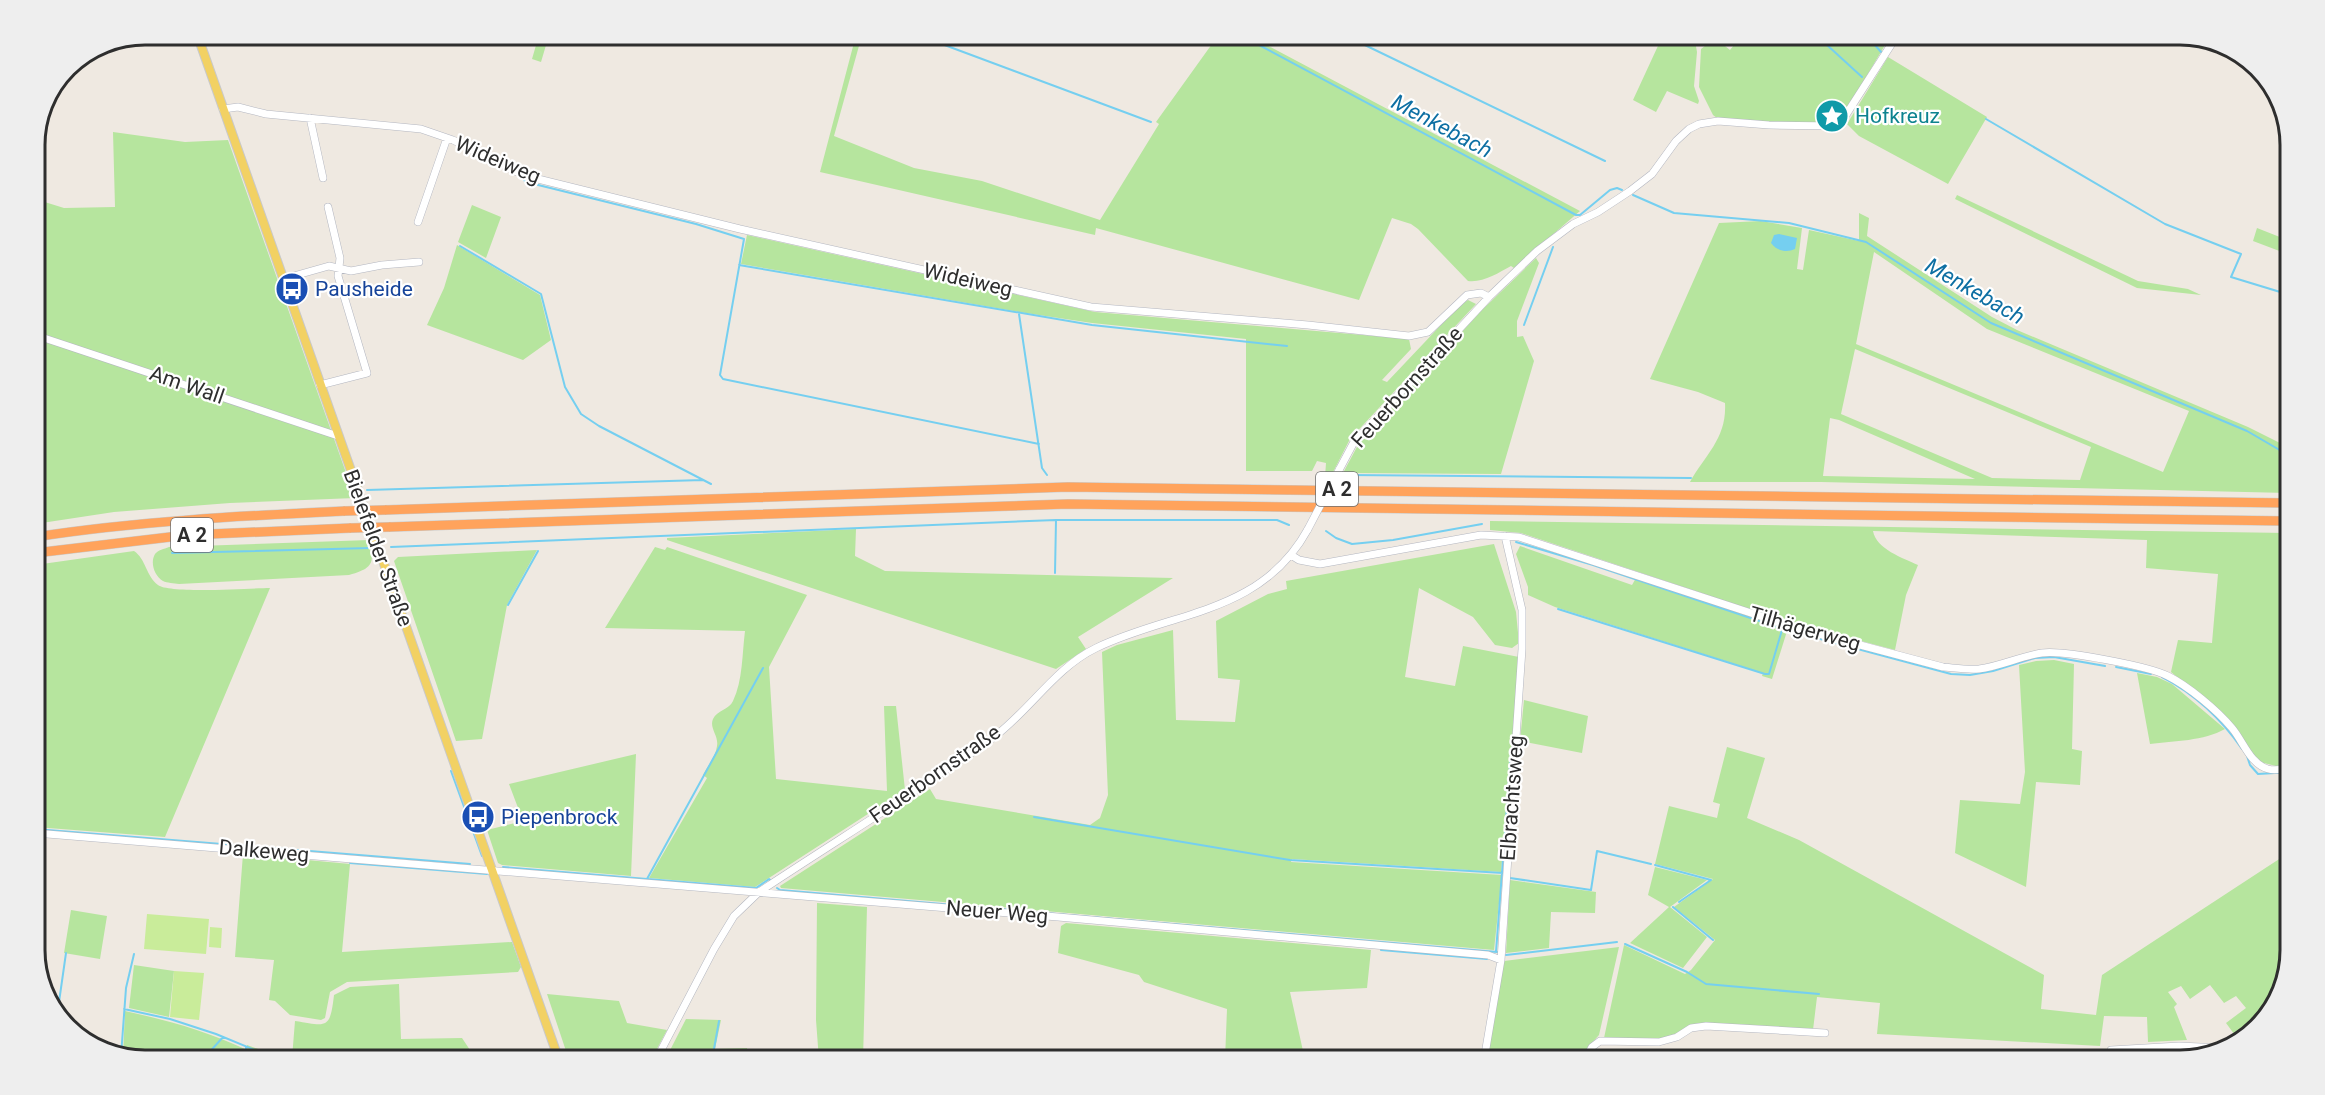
<svg xmlns="http://www.w3.org/2000/svg" width="2325" height="1095" font-family="Roboto,sans-serif">
<rect width="100%" height="100%" fill="#efe9e1"/>
<path fill="#b6e59e" fill-rule="evenodd" d="M539 35H549L541 62 532 59Z
M856 35H862L834 136 914 168 982 181 1100 220 1159 124 1156 122 1217 37 1215 35H1253L1259 41 1580 211 1514 268 1511 266C1498 273 1483 283 1468 281L1418 229 1411 224 1392 218 1359 300 1096 228 1095 235 820 172Z
M1663 35H1694L1697 52 1694 86 1699 101 1698 104 1667 91 1656 112 1633 100Z
M1742 35H1891L1847 109 1835 123 1769 122 1717 118 1713 115 1699 87 1701 49 1715 38 1730 50Z
M1888 57 1987 117 1948 184 1859 136 1847 124Z
M113 132 185 142 228 140 355 498 230 503 114 512 35 524V199L64 208 115 207Z
M1957 195 2138 281 2188 289 2201 295 2137 288 1955 199Z
M472 205 501 217 486 258 458 242Z
M1859 213 1869 218 1867 236 1992 317 2017 330 2248 427 2290 448V493L1821 482H1690C1706 454 1727 438 1725 403L1698 392 1650 379 1719 223 1761 221 1802 228 1797 269 1803 270 1809 230 1859 241ZM1874 252 1987 329 2189 411 2163 472 1856 344ZM1855 349 2091 447 2080 480 1992 478 1841 414ZM1830 418 1839 420 1975 479 1823 476Z
M2257 228 2290 241V255L2253 241Z
M747 235 1095 312 1409 339 1411 349 1382 380 1387 382 1459 306 1468 300 1476 304 1350 439 1330 478 1325 477 1326 463 1317 461 1312 471H1246V339L1092 323 1019 312 741 264Z
M457 245 540 295 551 340 523 360 427 325 444 288Z
M1536 258 1539 263 1517 321V337L1523 336 1534 361 1501 474 1343 473 1358 445 1482 310Z
M1490 521 2290 533V763L2276 766 2260 762 2193 690 2171 672 2178 640 2212 643 2218 574 2146 568 2147 540 1873 531C1876 549 1903 558 1918 565L1906 595 1895 650 1789 622 1521 533 1490 530Z
M856 529 855 556 885 571 1173 578 1078 637 1086 649 1056 669 667 540V538Z
M370 540C374 563 374 568 349 575L179 584C174 583 167 583 163 581 154 576 150 562 155 554 158 550 164 549 169 547Z
M1494 544 1516 612 1519 643 1512 648 1495 645 1473 617 1419 588 1405 677 1455 686 1463 646 1519 657 1501 872 1292 859 1291 862 1502 875 1494 950 781 888 780 886 930 789 936 799 1090 825 1100 818 1108 795 1102 652 1117 645 1173 630 1176 720 1235 722 1240 680 1218 678 1216 621 1268 594 1287 589 1286 581Z
M1520 546 1632 585 1636 578 1788 628 1772 679 1762 676 1763 673 1555 607 1528 595V587L1516 554Z
M655 547 665 550 667 547 807 595 769 667 776 779 887 791 884 706H896L905 790 755 887 649 878 707 778 703 775C707 767 716 756 717 746 719 736 709 728 713 719 717 710 729 710 733 701 743 680 742 654 745 631L605 628Z
M537 550 507 605 482 739 456 741 394 561 398 557Z
M134 551C146 559 146 576 158 585 170 594 250 588 270 588L165 837 35 827V565Z
M2054 660 2074 664 2072 749 2082 751 2080 785 2036 782 2026 887 1955 853 1960 800 2020 804 2025 772 2019 665 2036 661Z
M2137 673 2157 677 2172 684 2225 729C2204 741 2174 741 2150 744Z
M1524 700 1588 716 1582 753 1520 741Z
M1727 747 1765 758 1747 818 1799 840 2044 975 2041 1009 2096 1015 2102 975 2290 852V949L2282 992 2240 1042 2226 1023 2246 1008 2236 996 2224 1003 2210 985 2190 999 2181 986 2168 992 2177 1004 2174 1007 2187 1040 2148 1042 2147 1017 2104 1016 2100 1046 1877 1034 1880 1003 1817 997 1813 1030 1691 1026 1667 1038 1658 1040 1604 1038 1624 945 1685 974 1691 970 1715 940 1674 907 1713 879 1655 864 1669 806 1717 818 1720 804 1713 802Z
M636 754 631 876 502 865 498 863 487 830 523 821 509 784Z
M243 854 350 864 342 952 512 942 521 967 518 972 347 982 330 992 325 1018 321 1020 290 1015 275 1001 269 1000 274 960 235 957Z
M1655 867 1707 880 1670 907 1707 937 1683 968 1630 943 1669 907 1648 895Z
M1510 880 1596 892 1595 913 1551 912 1549 948 1506 953Z
M817 903 867 907 863 1060H819L816 1020Z
M71 910 107 916 100 959 64 953Z
M1066 923 1371 950 1367 988 1290 992 1305 1060H1225L1227 1009 1144 982 1139 975 1058 953 1061 926Z
M1619 947 1599 1035 1590 1045 1583 1060H1487L1504 961Z
M134 965 174 971 169 1017 129 1008Z
M399 984 401 1039 462 1038 472 1053 470 1060H287V1058H292L295 1021C327 1026 330 1030 334 995L350 987Z
M547 994 619 1001 627 1023 667 1030 651 1060H569Z
M125 1011C167 1020 206 1031 245 1049V1060H146L123 1056Z
M686 1019 721 1020 715 1049 747 1048 749 1060H665Z
M247 1045 284 1058V1060H247Z"/>
<path fill="#c9ec9a" d="M147 914 209 919 206 954 144 949Z
M210 927 222 928 221 948 209 947Z
M174 971 204 973 199 1020 170 1017Z"/>
<path fill="#75cff0" d="M1779 234 1797 238 1795 249C1787 253 1777 251 1771 243L1774 235Z"/>
<g fill="none" stroke-linecap="round" stroke-linejoin="round">
<path stroke="#75cff0" stroke-width="2" d="M915 34 1151 122
M1250 34 1259 45 1576 215H1580L1610 190 1617 188 1622 190
M1342 34 1605 161
M1815 34 1862 77
M1865 34 1882 53
M1986 119 2165 224 2241 254 2231 277 2290 295
M523 179 526 182 696 224 744 239 720 375 723 379 1039 444
M1633 195 1674 213 1789 223 1866 242 1991 323 2247 431 2290 456
M460 246 541 294 565 387 581 414 599 426 711 484
M739 265 1092 325 1287 346
M1019 314 1042 468 1047 475
M1524 325 1553 247
M1347 475 1691 478
M367 490 703 480
M1326 531 1336 538 1352 544 1393 540 1482 524
M1516 542 1593 565 1783 629 1951 674 1970 675 1993 671 2035 658 2054 657 2105 666
M391 547 1056 520H1277L1289 525
M172 553 371 548
M1055 573 1056 520
M508 605 538 551
M1558 609 1765 674H1769L1782 630
M2116 667 2151 674
M2162 677C2194 693 2222 720 2242 749
M2247 756 2250 765 2258 774 2290 772
M451 771 482 856
M1034 817 1290 860 1503 873
M35 829 470 864
M350 863 487 874
M1655 865 1711 880 1679 902
M503 867 756 888 769 879 771 881
M1510 878 1591 890 1597 851 1651 864
M647 879 763 668
M777 888 780 890 1497 952
M1673 907 1713 940
M1625 944 1687 972 1706 984 1819 994
M1381 950 1487 959
M1496 952 1511 753
M1506 955 1617 942
M124 1009 170 1019 216 1034 279 1060
M57 1016 66 953
M246 1047V1060
M207 1055 223 1037
M121 1056 126 988 134 954
M712 1060 719 1021"/>
<g stroke="#b4b7c1" stroke-width="8">
<path id="minor" d="M223 109 238 107 266 114 421 129 453 140 517 172 538 179 740 229 1091 307 1308 325 1409 336 1428 332 1467 295 1481 293 1489 297
M310 118 323 178
M418 222 447 138
M283 279 329 266 351 271 382 265 419 262
M35 335 338 436
M320 385 367 373 338 276 340 258 328 207
M1339 470 1354 442 1489 297 1537 251 1573 224 1598 212 1630 191 1652 174 1676 141 1689 129 1699 124 1718 121 1769 125 1835 126 1842 121 1898 34
M1291 555 1299 560 1320 564 1481 535 1519 537 1800 629 1943 667C1955 668 1967 670 1979 669 2001 666 2021 656 2042 653 2063 650 2148 666 2168 676 2188 686 2217 710 2232 728 2243 741 2250 764 2268 769 2275 771 2283 769 2290 768
M35 833 1058 917 1488 955 1501 960
M2111 1050 2179 1046 2222 1048
M656 1060 714 949 734 916 759 892C819 852 881 814 941 773 959 761 977 750 994 737 1030 710 1055 668 1096 648 1172 611 1261 615 1308 529
M1484 1060 1501 960 1522 649V610L1505 536
M1585 1060 1592 1047 1600 1041 1659 1042 1677 1037 1691 1028 1706 1026 1825 1033"/>
</g>
<g stroke="#c9c9c9" stroke-width="10">
<path id="major" d="M197 34 559 1060"/>
</g>
<g stroke="#c9c9c9" stroke-width="10">
<path id="highway" d="M385 510 1068 487 2290 503
M389 527 1068 504 2290 521
M35 537C138 521 241 516 345 511
M35 553 187 535 351 528"/>
</g>
<use href="#minor" stroke="#fff" stroke-width="7"/>
<use href="#major" stroke="#f2d163" stroke-width="8"/>
<use href="#highway" stroke="#ffa35c" stroke-width="9"/>
<g stroke="#b4b7c1" stroke-width="8" stroke-linecap="butt">
<path id="minor-bridge" d="M1308 529 1339 470"/>
</g>
<g stroke="#c9c9c9" stroke-width="10" stroke-linecap="butt">
<path id="highway-bridge" d="M345 511 385 510
M351 528 389 527"/>
</g>
<use href="#minor-bridge" stroke="#fff" stroke-width="7"/>
<use href="#highway-bridge" stroke="#ffa35c" stroke-width="9"/>
</g>
<defs>
<g id="sight-disc" transform="scale(1.725)"><circle r="9.5" fill="#0f9aa8" stroke="#fff"/><path d="M0-6L1.8-2.2L6-1.7L2.9 1.2L3.7 5.4L0 3.3L-3.7 5.4L-2.9 1.2L-6-1.7L-1.8-2.2Z" fill="#fff"/></g>
<g id="bus-disc" transform="scale(1.725)"><circle r="9.5" fill="#1a4fb4" stroke="#fff"/><path d="M-5-6H5V4H4V6H2V4H-2V6H-4V4H-5ZM-3.5-4V0h7V-4ZM-3.5 1.2v1.5H-2V1.2ZM2 1.2v1.5H3.5V1.2Z" fill="#fff"/></g>
</defs>
<g fill-rule="evenodd">
<use href="#sight-disc" x="1832" y="116"/>
<use href="#bus-disc" x="292" y="289"/>
<use href="#bus-disc" x="478" y="817"/>
</g>
<g text-anchor="middle" dominant-baseline="central" stroke-width="4.5" stroke-linejoin="round" paint-order="stroke">
<g fill="#fff" stroke="#6d6d6d" stroke-width="1.5">
<rect x="1316" y="472" width="42" height="34" rx="4.5"/>
<rect x="171" y="518" width="42" height="34" rx="4.5"/>
</g>
<g font-size="20" font-weight="bold" fill="#2e2e2e">
<text x="1337" y="489">A 2</text>
<text x="192" y="535">A 2</text>
</g>
<g font-size="21" fill="#0d838f" stroke="#fff" text-anchor="start">
<text x="1855" y="116">Hofkreuz</text>
</g>
<g font-size="21" fill="#2e2e2e" stroke="#fff">
<text transform="translate(498 160) rotate(23)">Wideiweg</text>
<text transform="translate(968 280) rotate(13)">Wideiweg</text>
<text transform="translate(187 385) rotate(19)">Am Wall</text>
<text transform="translate(1407 387) rotate(-48)">Feuerbornstraße</text>
<text transform="translate(378 548) rotate(70)">Bielefelder Straße</text>
<text transform="translate(1805 629) rotate(16)">Tilhägerweg</text>
<text transform="translate(935 774) rotate(-35)">Feuerbornstraße</text>
<text transform="translate(1512 798) rotate(-86)">Elbrachtsweg</text>
<text transform="translate(264 851) rotate(5)">Dalkeweg</text>
<text transform="translate(997 912) rotate(5)">Neuer Weg</text>
</g>
<g font-size="21" fill="#164399" stroke="#fff" text-anchor="start">
<text x="315" y="289">Pausheide</text>
<text x="501" y="817">Piepenbrock</text>
</g>
<g font-size="22" font-style="italic" fill="#0d6fa3" stroke="#fff">
<text transform="translate(1442 126) rotate(28)">Menkebach</text>
<text transform="translate(1975 291) rotate(30)">Menkebach</text>
</g>
</g>
<path d="M0 0H2325V1095H0ZM145 45H2180A100 100 0 0 1 2280 145V950A100 100 0 0 1 2180 1050H145A100 100 0 0 1 45 950V145A100 100 0 0 1 145 45Z" fill="#eee" fill-rule="evenodd"/>
<path fill="none" stroke="#2e2e2e" stroke-width="3" d="M145 45H2180A100 100 0 0 1 2280 145V950A100 100 0 0 1 2180 1050H145A100 100 0 0 1 45 950V145A100 100 0 0 1 145 45Z"/>
</svg>
